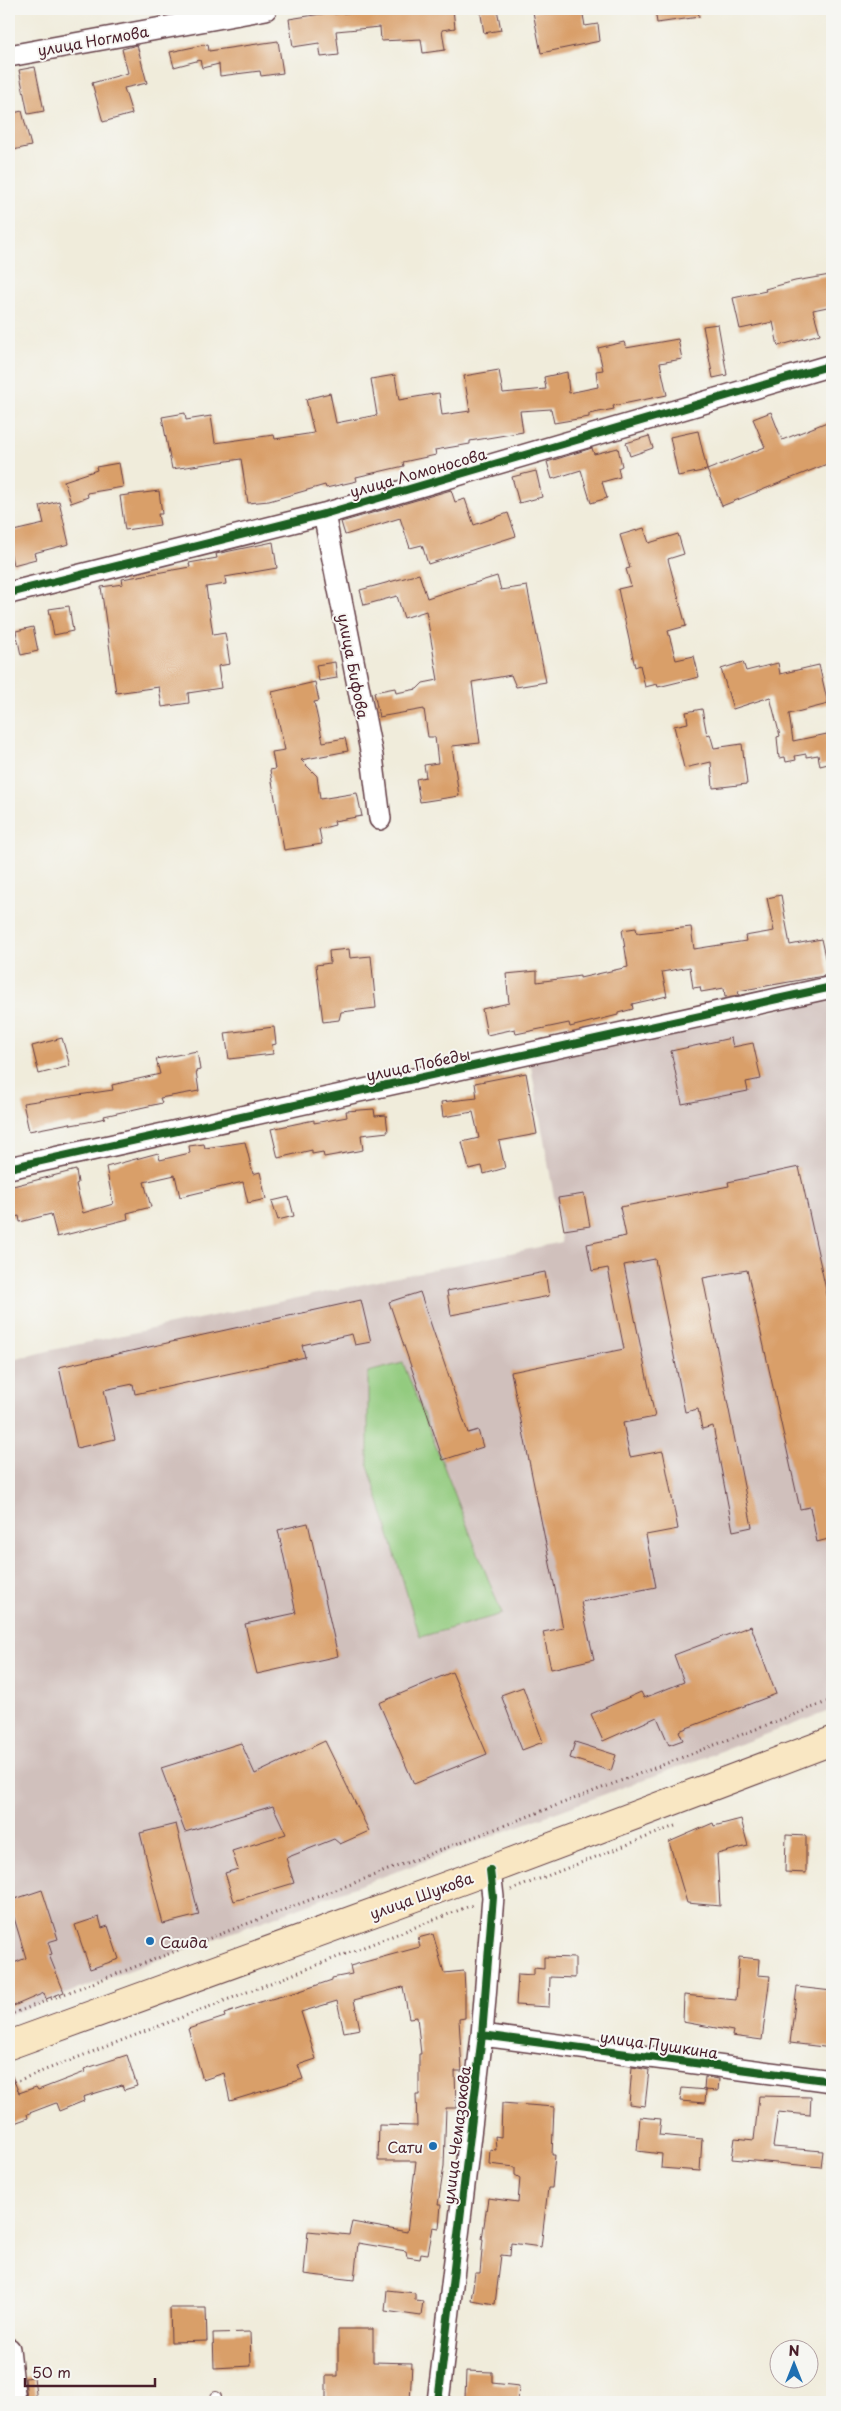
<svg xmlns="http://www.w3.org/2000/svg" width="841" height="2411" font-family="'Playpen Sans',sans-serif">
<rect width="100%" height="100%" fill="#f6f6f2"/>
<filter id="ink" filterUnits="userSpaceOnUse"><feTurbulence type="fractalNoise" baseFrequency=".02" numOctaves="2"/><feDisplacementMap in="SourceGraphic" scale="10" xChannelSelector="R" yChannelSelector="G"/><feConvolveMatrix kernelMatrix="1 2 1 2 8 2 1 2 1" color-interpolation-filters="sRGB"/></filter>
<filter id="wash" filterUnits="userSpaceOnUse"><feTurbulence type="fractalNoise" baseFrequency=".0096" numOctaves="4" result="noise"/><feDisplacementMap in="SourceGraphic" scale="20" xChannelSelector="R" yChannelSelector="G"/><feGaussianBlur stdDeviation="1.12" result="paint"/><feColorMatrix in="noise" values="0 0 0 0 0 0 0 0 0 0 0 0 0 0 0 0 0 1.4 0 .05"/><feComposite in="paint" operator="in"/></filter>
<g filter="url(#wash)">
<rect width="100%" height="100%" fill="#f0ecdb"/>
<path fill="#d0c0bc" d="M832 998V1710L9 2015V1361L52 1350 562 1242 530 1061Z"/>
<path fill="#93cb7f" stroke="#6e7555" d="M403 1363 502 1614 420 1637 368 1465V1372Z"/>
<g id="blocks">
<path fill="#d99f69" d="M416 9H453L455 28 442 30 445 50 423 53 421 39 381 41 380 27 336 31 339 55 321 57 319 43 293 47 289 19 334 12V14L368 11V15L417 12Z
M480 9H497L501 30 484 33Z
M548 9H582L585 26 598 24 600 41 541 53 533 12Z
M655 9H698L699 17 657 23Z
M278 41 283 73 261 76 260 71 220 76 219 64 202 68 200 60 174 67 170 52 208 44 209 51Z
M137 45 147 83 124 88 132 114 103 122 92 83 128 73 122 49Z
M35 67 44 111 28 114 19 70Z
M22 111 31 146 9 151V114Z
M830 275 832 306 813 310 820 334 778 346 773 322 740 329 733 298 766 291 765 289 795 281Z
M718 324 727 375 713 378 703 326Z
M678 339 682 359 660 363 667 395 613 406 614 409 589 414V417L554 423 551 409 520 411 523 432 470 441V444L435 450 436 455 403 462 404 466 356 477 357 481 326 488 325 485 269 501 248 503 241 459 172 469 162 417 185 413 186 420 211 416 215 443 274 435 275 439 314 433 306 399 330 393 336 423 377 415 371 379 395 375 399 400 439 393 442 415 470 411 464 376 499 370 503 393 546 389 544 377 567 372 569 393 598 387 596 371 603 370 598 348 624 342 626 348Z
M771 412 782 440 832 420V462L722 506 707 470 765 447 753 419Z
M698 431 707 470 678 476 670 437Z
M649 436 653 448 630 456 626 443Z
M592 448 594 454 618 448 622 466 618 468 620 477 602 482 607 498 591 503 581 470 552 479 547 462Z
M119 463 123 487 87 493 88 497 71 503 64 481 97 470 96 467Z
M536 471 542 497 519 503 512 477Z
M451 490 455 502 465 499 474 525 508 513 516 536 428 564 422 545 410 548 400 518 345 535 341 522Z
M159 491 162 514H158L160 525 125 530 120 496Z
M59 501 69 544 34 553 36 559 13 565 9 546V532L44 524 40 506Z
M644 528 649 543 678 534 684 554 668 559 686 626 668 631 676 660 694 656 699 677 658 687 657 684 645 687 640 665 635 667 618 589 631 586 626 569 630 568 620 535Z
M273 542 277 568 225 577 226 584 206 587 213 635 225 633 230 664 218 666 221 688 188 693 189 703 162 707 159 687 116 693 101 587 123 584 122 579 190 567 189 563 217 558 216 554Z
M419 574 427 598 497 576 501 590 527 586 546 682 516 687 511 675 472 682 480 743 452 746 459 796 420 802 416 779 426 777 424 765 438 763 435 737H428L424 709 379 717 374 692 395 688 396 693 417 689 423 683 438 680 426 611 404 618 397 596 364 605 360 590Z
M69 606 73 631 54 635 49 609Z
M33 627 38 651 21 655 16 631Z
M335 662 337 678 319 681 316 665Z
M743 662 746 671 778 663 780 674 819 665 828 704 789 714 793 741 832 733V763L820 766 818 755 806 757V754L795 756 796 760 786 762 785 757 779 758 777 737 780 736 770 697 733 709 721 669Z
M315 682 319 701 314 702 323 742 345 738 348 751 301 760 317 776 320 799 357 793 362 816 334 821 335 825 319 829 322 844 284 850 270 770 275 769 272 752 285 750 272 692Z
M702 709 707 735 710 734 714 748 742 744 747 784 713 788 711 762 684 768 674 726 688 723 686 712Z
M781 895 790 945 821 939 829 975 738 991 739 995 725 997 724 988 701 992 700 987 693 988 690 967 662 972 667 996 632 1004 633 1009 618 1013V1015L570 1027 569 1023 516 1034 515 1029 487 1035 482 1009 509 1003 506 974 537 971V982L580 976V978L628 967 622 930 636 928 637 933 691 927 694 949 746 941 745 936 774 931 767 898Z
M349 949 350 958 371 956 376 1008 341 1012 339 1020 323 1022 316 965 330 963 329 951Z
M274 1027 276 1044 272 1045 273 1054 229 1059 225 1033Z
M62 1038 70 1066 39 1074 32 1046Z
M731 1038 733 1047 753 1043 761 1079 746 1082 748 1091 682 1104 671 1051Z
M197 1051 200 1070 196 1071 199 1091 160 1098 162 1103 104 1116 105 1118 88 1122 71 1125 70 1123 29 1131 23 1103 113 1090 112 1085 160 1074 156 1059Z
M526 1073 537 1134 499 1141 505 1168 484 1174 482 1166 469 1169 462 1142 479 1138 473 1112 443 1117 441 1102 477 1098 475 1083Z
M374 1109 375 1116 386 1115 388 1132 361 1135 363 1150 324 1157 323 1152 312 1154V1150L278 1158 271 1129 314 1120V1123L347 1117 346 1111Z
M245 1142 253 1174 260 1172 266 1199 248 1203 243 1182 180 1197 175 1175 144 1182 151 1207 127 1213 128 1219 57 1237 51 1214 20 1222 19 1216 9 1218V1187L76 1170 78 1183 76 1184 83 1213 113 1204 106 1167 158 1153 160 1160 190 1153 189 1146 204 1144 205 1148Z
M799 1167 832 1317V1538L817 1542 810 1507 800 1509 747 1270 703 1278 752 1527 733 1531 713 1426 702 1429 698 1409 685 1412 655 1259 624 1265 655 1417 623 1423 630 1457 663 1451 678 1529 646 1535 656 1587 581 1602 594 1659 551 1669 543 1632 563 1628 511 1372 624 1349 608 1268 592 1271 587 1244 626 1236 620 1207 729 1186 728 1182Z
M584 1194 590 1226 564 1230 558 1198Z
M289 1197 294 1216 278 1220 272 1201Z
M545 1272 549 1296 451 1315 447 1291Z
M420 1292 468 1433 478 1430 483 1447 443 1460 389 1302Z
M361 1300 371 1342 355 1345 352 1334 302 1345 305 1357 135 1394 133 1384 104 1390 115 1439 77 1448 59 1367Z
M308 1523 338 1656 257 1674 245 1624 296 1613 278 1530Z
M751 1626 776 1694 679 1731 683 1740 669 1745 657 1717 603 1741 591 1714 641 1692 644 1698 684 1682 674 1655Z
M452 1672 487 1754 414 1784 379 1703Z
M523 1687 543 1742 522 1750 501 1695Z
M325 1741 369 1831 340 1844 334 1839 286 1858 294 1883 234 1901 225 1873 238 1869 232 1851 286 1834 273 1806 185 1832 161 1768 241 1743 255 1774Z
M575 1742 616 1755 611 1771 570 1758Z
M741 1819 748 1846 717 1854 720 1906 687 1903 669 1842 713 1823 714 1826Z
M176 1824 199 1915 163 1924 140 1833Z
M786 1835 806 1836V1873L785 1872Z
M42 1890 58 1939 48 1942 52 1954 49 1955 64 1992 46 1999 44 1993 9 2008V1965L26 1958 9 1901Z
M99 1917 102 1928 108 1926 119 1959 90 1969 75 1925Z
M433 1934 444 1973 464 1971 465 1989V2018L459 2019 462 2071H455L456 2108H446L444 2166 438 2205H441L439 2228 433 2227 428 2254 421 2253 420 2259 407 2257 406 2251 358 2243 354 2280 304 2274 308 2231 349 2235 352 2222 407 2232 416 2161H378L379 2125 417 2126 416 2095H419V2054H421L417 2017 409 2018 403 1987 354 2000 360 2029 344 2032 337 2001 301 2012 316 2059 298 2065 303 2079 230 2101 224 2073 203 2080 188 2029 225 2017 224 2014 260 2002 297 1992 332 1980V1978L352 1974 350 1966 420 1947 418 1938Z
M544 1957 575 1958V1978L550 1977 549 2007 516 2005 518 1974 534 1975V1968L544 1969Z
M739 1957 759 1959 758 1975 770 1976 762 2040 732 2036 733 2031 683 2022 684 1995 736 2000Z
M797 1987 832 1991V2048L790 2043Z
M127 2055 137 2086 124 2090 122 2085 83 2097 84 2101 59 2111 56 2103 27 2114 28 2118 9 2125V2069L19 2093 36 2087 38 2090 85 2072 84 2069Z
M632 2067 649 2070 645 2106 629 2104Z
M705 2077 719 2079 718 2091 704 2090Z
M682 2088 706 2090 705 2103 680 2101Z
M759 2096 811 2097 810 2115 778 2112 773 2147 823 2151 821 2167 732 2159 735 2138 754 2140Z
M502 2103 554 2107 552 2155H555L552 2188H548L541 2247 511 2243 510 2256 501 2255 495 2304 471 2300 475 2273H480L483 2239H482L488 2198 518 2202 520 2178 515 2175V2167L489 2164 490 2149 496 2150 495 2136 501 2137Z
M640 2117 661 2119 659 2135 702 2139 700 2171 661 2168 662 2154 637 2151Z
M387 2290 415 2293V2300L423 2301 421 2316 385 2311Z
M170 2308H206L207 2341 171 2342Z
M338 2329H373V2362L412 2363 410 2402H326V2376H338Z
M250 2332 251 2366 214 2368 213 2333Z
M466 2371 492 2372V2383L519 2386 518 2402H492L493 2400 465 2398Z
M34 2377 37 2402H27L25 2378Z"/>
</g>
</g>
<g filter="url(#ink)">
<use href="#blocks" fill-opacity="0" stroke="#633e45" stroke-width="1"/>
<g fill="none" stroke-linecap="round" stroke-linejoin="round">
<g stroke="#633e45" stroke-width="12">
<path id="lane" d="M216 2397V2402"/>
</g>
<g stroke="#633e45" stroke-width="24">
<path id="street" d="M9 56 266 9
M324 514 372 756 380 819
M9 593 324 514 832 365
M9 1168 832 987
M482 2035 832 2081
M9 2349 15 2402
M438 2402 482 2035 493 1897 490 1870"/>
</g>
<g stroke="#633e45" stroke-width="30">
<path id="secondary" d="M9 2045 490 1870 832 1741"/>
</g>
<path stroke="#633e45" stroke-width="3" stroke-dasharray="1 4" stroke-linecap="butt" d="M511 1890 675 1826
M9 2015 832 1700
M9 2084 475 1904"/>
<use href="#lane" stroke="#fff" stroke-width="10"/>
<use href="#street" stroke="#fff" stroke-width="21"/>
<use href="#secondary" stroke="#f9e7c3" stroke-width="28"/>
<g stroke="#f6f6f2" stroke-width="11">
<path id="cycleway" d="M9 593 324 514 832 365
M9 1168 832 987
M482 2035 832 2081
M438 2402 482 2035 493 1897 490 1870"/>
</g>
<use href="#cycleway" stroke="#1b5e20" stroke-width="8"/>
</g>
</g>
<g fill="#1f6fb2" stroke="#f6f6f2" stroke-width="2">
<circle cx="150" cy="1941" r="5"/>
<circle cx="433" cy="2146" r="5"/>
</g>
<g text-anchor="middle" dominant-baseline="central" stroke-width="4" stroke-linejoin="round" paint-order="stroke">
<g font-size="15" fill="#4a1f2b" stroke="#f6f6f2">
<text transform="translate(93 40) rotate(-10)">улица Ногмова</text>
<text transform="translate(418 472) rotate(-16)">улица Ломоносова</text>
<text transform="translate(354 666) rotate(79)">улица Бифова</text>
<text transform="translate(418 1064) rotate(-12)">улица Победы</text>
<text transform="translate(421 1895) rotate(-20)">улица Шукова</text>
<text transform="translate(659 2044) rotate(8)">улица Пушкина</text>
<text transform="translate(456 2135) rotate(-83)">улица Чемазокова</text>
</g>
<g font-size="15" fill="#4a1f2b" stroke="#f6f6f2" text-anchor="start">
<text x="160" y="1941">Саида</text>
<text x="423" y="2146" text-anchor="end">Сати</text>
</g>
</g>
<rect width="841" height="2411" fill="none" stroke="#f6f6f2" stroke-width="30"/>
<g transform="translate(794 2364)"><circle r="24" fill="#f6f6f2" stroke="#b1a0a2"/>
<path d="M0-4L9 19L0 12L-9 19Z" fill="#1f6fb2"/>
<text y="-8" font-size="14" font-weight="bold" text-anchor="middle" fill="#4a1f2b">N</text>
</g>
<path d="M25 2378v8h130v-8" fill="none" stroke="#4a1f2b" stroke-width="2.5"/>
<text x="32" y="2378" font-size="15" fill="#4a1f2b" stroke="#f6f6f2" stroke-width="4" paint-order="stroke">50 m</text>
</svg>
